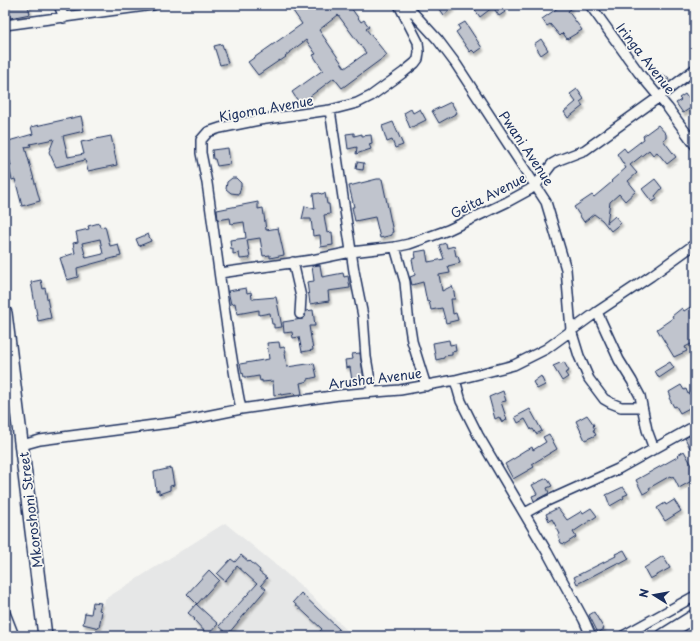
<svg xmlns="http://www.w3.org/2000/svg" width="700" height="641" font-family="'Playpen Sans',sans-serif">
<defs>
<filter id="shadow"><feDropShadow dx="2" dy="3" stdDeviation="1" flood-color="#0004"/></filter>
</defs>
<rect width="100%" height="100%" fill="#f6f6f2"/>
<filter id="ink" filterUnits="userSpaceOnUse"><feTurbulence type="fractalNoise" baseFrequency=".025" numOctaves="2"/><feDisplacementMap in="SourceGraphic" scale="8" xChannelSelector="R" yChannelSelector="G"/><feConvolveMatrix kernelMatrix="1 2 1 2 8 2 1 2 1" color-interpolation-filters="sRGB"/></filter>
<g filter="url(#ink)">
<path fill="#e6e7e7" d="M225 523 300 585 353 636H99L105 599Z"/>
<path fill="#c0c4cd" stroke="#1b2f5e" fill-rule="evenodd" filter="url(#shadow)" d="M8 5H28L30 14 10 18Z
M296 5H349L361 22 364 20 369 27 366 29 387 55 342 88 334 78 300 104 292 92 323 70 313 55 316 54 306 40 285 56 286 57 280 61V60L258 75 248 62 302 24 291 8ZM338 15 366 53 345 68 319 30Z
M437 5H456L444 15Z
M483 5H501L505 12 499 16 493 7 480 17 475 10Z
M562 5H568L571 9 568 11 582 30 567 39 563 33 560 36 550 24 547 26 542 19Z
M465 22 482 48 475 53 472 50 470 52 456 32 460 29 458 26Z
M541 39 548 50 541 55 534 44Z
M222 44 228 63 220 65 214 46Z
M662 74 669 78 666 84 659 80Z
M577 89 584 99 580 102 583 106 568 118 564 112 576 102 570 94Z
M695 91V119L689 109 683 113 676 103 681 100 679 98 685 94 687 97Z
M451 102 457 113 439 123 432 111Z
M411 109 413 113 420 109 426 120 410 128 404 113Z
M81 116 84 131 63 136 68 157 84 154 81 142 111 136 117 165 88 171 85 160 56 167 49 152 54 139 30 144 31 146 25 147 40 201 22 206 15 179 12 180 9 167 11 166 5 142 33 134 31 127Z
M393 122 403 145 395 148 392 140 387 142 382 126Z
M658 125 666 134V138L663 140 676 157 667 164 657 152 653 155 649 150 630 165 637 173 628 181 636 191 625 201 619 194 610 202 607 223 615 216 621 223 611 231 602 220 594 214 584 222 574 207 592 195 594 197 612 182 611 181 626 168 617 154 624 148 627 152 644 139 643 136Z
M354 133V136L362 134V136L371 135 372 143 369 144 371 149 356 154 357 147 348 149 346 134Z
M228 148 230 164 217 166 215 159H213L212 150Z
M357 162 364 163 363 170 356 169Z
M232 178H236L241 183V186L239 194 231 193 226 189 227 182Z
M377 179H382L393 232H392V235L380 238 375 217 355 221 352 207H354L349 186Z
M655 179 662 188 655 196 657 199 652 202 642 189Z
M320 193 321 194 325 193 327 204H329L330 214 324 215 327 233 332 232 333 245 321 247 320 235 313 236 311 219H302L305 206 315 209 313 194Z
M258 202V209L263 208 266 230 278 228 284 255 270 258V255L263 256 260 238 247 240 250 258 240 259 239 253 233 254V249H231L230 240 246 238 244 222 231 224 230 218 218 220 217 210Z
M99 223 100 227 105 226 110 246 118 244 121 256 77 268 78 277 67 280 60 258 75 253 73 243 78 242 76 232 89 229 88 226ZM100 239 103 254 86 258 82 243Z
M148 234 151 241 139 246 136 239Z
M446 243 447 248 454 246 456 256H458L460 263 448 266 450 273 439 275 442 291 452 286 454 292 455 299H451L453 314 456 313 458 320 446 323 442 308 431 310 429 301 427 302 423 282 412 285 410 277 415 275 412 259 416 258 415 252 426 250 428 262 444 259 439 245Z
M320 265 322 277 343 273 344 277 348 276 350 288 328 291 329 301 310 304 307 282 314 281 312 266Z
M41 280 43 289 45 288 51 318 38 321 31 282Z
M246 288 247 293 251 292 252 299 276 297 282 327 274 328V324H272L270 313 259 315V310L237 314 235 303 231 304 228 291Z
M695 304V342L685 347 687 351 674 357 657 329 673 318 672 316 682 308 684 311Z
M313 310 315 326H309L313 350 302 352 299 337 293 338 292 332 284 333 283 322 302 319 305 317 306 311Z
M449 340 450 345 455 344 456 351 452 352V355L444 356V358L436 360 433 343Z
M279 342 280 348 284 347 286 351 285 353 287 367 314 363 317 377 308 379V381L300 383 302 394 295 395V393L281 395V394L274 395 273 381 262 382V380L260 381 259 376 247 378V377H244L243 373 242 374 240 364 269 359 267 343Z
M360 353 364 379 352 381 350 367 346 368 345 360 353 359 352 354Z
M564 362 569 371 565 373 568 377 562 381 553 366 560 363 561 364Z
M670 362 674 368 659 378 655 371Z
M541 376 545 385 537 389 533 382Z
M681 385 684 390 686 389 688 394 695 390V405L680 413 676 406 674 407 669 398 671 397 669 392Z
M503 391 506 401 501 402 507 420 502 422 499 417 495 419 489 397Z
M530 409 542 431 536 434 533 429 531 430 525 419 518 423 515 417Z
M587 415 594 425 593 426 595 429 593 430 596 435 585 440 576 421Z
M549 434 557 449 532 464 534 467 513 479 505 464 520 455 519 454 527 449V450L532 447 533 450 546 442 543 437Z
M691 435 695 446 690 448 685 438Z
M684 451 695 471V479L679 488 673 476 671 477 670 476 649 488 650 490 643 494 636 480 679 456 678 455Z
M171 468 174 485 170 486V490L159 494V490L156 491 154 472Z
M547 478 552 486 547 488 549 493 534 501 532 496 537 494 532 485Z
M623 487 628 494 623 496 624 498 610 506 606 495Z
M674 500 681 511 665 521 657 508 665 503 666 505Z
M558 508 567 520 582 511 583 513 591 508 597 516 573 532 576 537 565 544 561 543 558 535 560 534 552 519 549 521 546 514Z
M624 550 629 559 620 564 619 562 577 584 574 577 616 556 615 554Z
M241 555 249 562 250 561 260 570 259 572 267 578 261 585 266 589 228 634 219 626 257 584 237 566 225 581 217 574 231 559 235 562Z
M663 556 670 568 650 579 644 568Z
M209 570 219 580 197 604 187 594Z
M301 593 339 629 333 636H316L322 629 293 602Z
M93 602 101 603 99 610 102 611 99 628 83 624 85 613 91 614Z
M196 604 218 624 208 635 194 620 195 619 188 613Z
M594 612 604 629 598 633 589 615Z"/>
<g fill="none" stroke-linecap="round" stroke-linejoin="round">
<g stroke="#1b2f5e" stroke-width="12">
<path id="street" d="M59 5 64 18
M406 5 438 40 456 64 546 202 566 269 571 330 579 356 589 379 604 399 611 403 621 407H642
M590 5 639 73 668 108 695 145
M5 25 153 5
M330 110 354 271 363 316 366 357 372 392
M395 247 405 282 408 315 412 341 426 386
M293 262 301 297 300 314
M220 273 312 260 351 252 395 247 409 244 448 230 507 202 529 190 536 185 552 164 559 160 585 150 659 97 695 69
M597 312 619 360 632 381 640 396 647 430 654 449
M455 380 461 401 478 435 547 552 584 620 591 636
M241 409C226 335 218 259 207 183L201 153V140L208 132 220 128 259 120 330 110 357 103 371 96 404 72 415 63 418 59 419 52 418 42 399 5
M22 445 40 440 177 422 241 409 339 395 400 390 455 380 514 365 546 349 597 312 651 276 695 244
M525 513 547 501 618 469 695 426
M5 613 14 636
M623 636 695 596"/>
</g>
<g stroke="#1b2f5e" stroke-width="16">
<path id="secondary" d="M5 313 45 636
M663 636 695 616"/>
</g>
<use href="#street" stroke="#f6f6f2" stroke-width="9"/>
<use href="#secondary" stroke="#f6f6f2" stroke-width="13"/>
</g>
</g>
<g text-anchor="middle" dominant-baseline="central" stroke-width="3.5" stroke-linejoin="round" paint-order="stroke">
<g font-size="13" fill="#1b2f5e" stroke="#f6f6f2">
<text transform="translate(646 58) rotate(52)">Iringa Avenue</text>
<text transform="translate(266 108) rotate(-10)">Kigoma Avenue</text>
<text transform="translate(527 148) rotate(56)">Pwani Avenue</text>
<text transform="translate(488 195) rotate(-27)">Geita Avenue</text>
<text transform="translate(375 378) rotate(-7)">Arusha Avenue</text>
<text transform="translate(30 510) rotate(-97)">Mkoroshoni Street</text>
</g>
</g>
<rect width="700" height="641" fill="none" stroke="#f6f6f2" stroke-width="20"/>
<rect x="10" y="10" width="680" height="621" fill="none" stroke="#1b2f5e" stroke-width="1.5" filter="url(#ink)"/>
<g transform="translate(654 595) rotate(281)" stroke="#f6f6f2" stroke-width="3" paint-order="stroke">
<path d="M0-3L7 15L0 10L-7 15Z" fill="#1b2f5e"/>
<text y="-6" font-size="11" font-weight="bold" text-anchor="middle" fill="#1b2f5e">N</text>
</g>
</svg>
